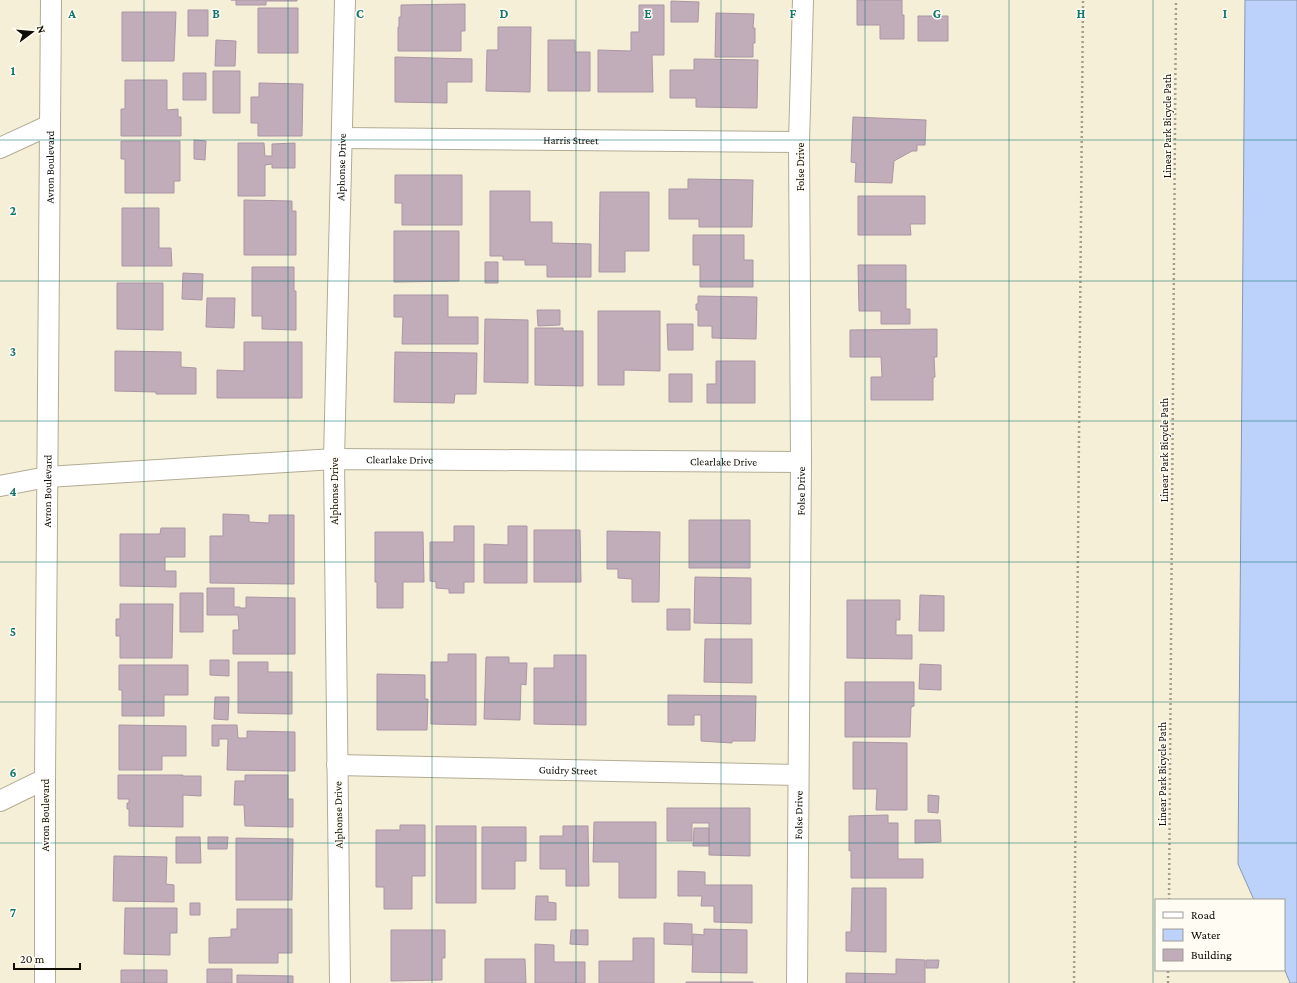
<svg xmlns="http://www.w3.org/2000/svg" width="1297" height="983" font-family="'Crimson Pro',serif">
<rect width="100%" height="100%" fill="#f6efd8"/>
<path fill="#bdd2fb" stroke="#8897b1" d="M1245 0H1297V983H1290L1284 968V900H1254L1238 864Z"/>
<path fill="#c1acba" stroke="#aa96a4" d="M231 0H297V1H266V5H236V0Z
M857 0H902V15H904V39H880V25H857Z
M671 1 699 2 698 22H671Z
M465 4V31H461V51H398V27H399V17H401V5Z
M639 5H664V55H652L653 92H598V50L631 51V32H639Z
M258 8H298V53H258Z
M188 10H208V36H188Z
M122 12H176L174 61H122Z
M716 13 754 14 753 28H755V43H753V57H715Z
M918 16H948V41H918Z
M498 27H531L530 92 486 91 487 50H498Z
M216 40 236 41 235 66H215Z
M548 40H575V52H590V91H548Z
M395 57 472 59V82H447V103L395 102Z
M694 59 758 60 757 108 696 107V98H670V70H694Z
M213 71H240V113H213Z
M183 73H206V100H183Z
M125 80H167V110L178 109V117H181V136H121V109H125Z
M259 83 303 84 302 136H258V123H251V97H259Z
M853 117 926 120 925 145H917V151H912L894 161 892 183 855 182 856 163 851 162Z
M194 140 206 141 205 160 194 159Z
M121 141H180V181H174V193H125V159H121Z
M238 143H264L265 156H272V144L295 143V168H272V164L265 165V196H238Z
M395 175H462V225H402V203H395Z
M688 179 753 180 752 227H699V219H669V189H688Z
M490 191H530V222H552V243L591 244V277H547V265H525V260H503V256H490Z
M600 192H649V251H625V272H599Z
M858 196H925V224H910L911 235H858Z
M244 200 292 201V211H296V255H244Z
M122 208H159V248H171L172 266H122Z
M394 231H459V281L394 282Z
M693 235H744V260H753V287H700V265H693Z
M485 262H498V283H485Z
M858 265H906V309H910V324H881V311H859Z
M252 267H294V291H296V330L262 329V316H252Z
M183 273 203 274 202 300 182 299Z
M117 283H163V330L117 329Z
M394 295H448V317H478V344H402L403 317H394Z
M698 296 757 297 756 339 712 338V326H698V310H696V304H698Z
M207 298H235L234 328 206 327Z
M537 310H560V325L538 326Z
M598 311H660V371L624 370V385H598Z
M485 319 528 320V383L484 382Z
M667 324H693V350H668Z
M535 328H563V331H583V386L535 385Z
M937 329V357H934L935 377 933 378V400H871V377H882L881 357H850V330Z
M244 342H302V398H217V370L244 371Z
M115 351 181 352V367L196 368V394H156V392L115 391Z
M395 352 477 353 476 394H455L454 403 394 402Z
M716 361H755V403H707V384H716Z
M669 374H692V402H669Z
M223 514 249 515V522L269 523V515H294V584L210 583V536H223Z
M689 520H750V568H689Z
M454 526H474V582H464V593H449V589L436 588V582L430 581V542H454Z
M508 526H527V583H484V544L508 545Z
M161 528H185V557H165V571H176V587L120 586V534H160Z
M534 530H580L581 582H534Z
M607 531 660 532 659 602H632V579L618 578V569H607Z
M375 532H423L424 582H403V608H377V582H375Z
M695 577 751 578V624L694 623Z
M207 588H234V607H240V608H246V597L295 598V654H233V630H239L238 615H207Z
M180 593H203V632H180Z
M920 595 944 596V631H919Z
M847 600H900V620H896V635H912V659L847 658Z
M120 604H173L172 658H120V636H116V619H120Z
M667 609H690V630H667Z
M705 639H752V683L704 682Z
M448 654H476V725L431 724V662H448Z
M554 655H586V725L534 724V668H554Z
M486 657H509V663H527L526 685 521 684 520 720 484 719Z
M210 660H229V676L210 675Z
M238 662H268V672H292V714L238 713Z
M920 664 941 665V690L919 689Z
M119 665H188V695H164V716H122V690H119Z
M377 674 425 675V699H428L427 730H377Z
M845 682H914V706L911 707 910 737H845Z
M668 695 756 696 755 741H732V743L701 741V715H694V725H668Z
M215 697H229L228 720 214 719Z
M119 725 186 726V756H162V770H119Z
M212 725H237L238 738H247V731L295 732V771L227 770 228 739H219V746H212Z
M853 742 907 743V810H876L877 789H853Z
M118 775H183V776H201V796L183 795V827L129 826V809H127V803H129V799H118Z
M245 775H288V799H293V827L245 826 244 805H234L235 781H245Z
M928 795 939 796 938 813 928 812Z
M667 808H750V856L709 855V823H692V841H667Z
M888 815V823H898V859H923V878H851V850L849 851V816Z
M915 820H940L941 842 915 843Z
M594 822H656V898H619V862H593Z
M400 825H425V876H412V909H384V887H376V830H400Z
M436 826H476V903H436Z
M563 826H588L589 886H566V869H540V836H563Z
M482 827H526V861H515V889H482Z
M694 828H709V846H693Z
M176 837H200L201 863H176Z
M208 837H228L227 849H208Z
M236 838 293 839 292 900H236Z
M114 856 167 857 166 884 174 885V902L113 901Z
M678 871 705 872V885H752V923L714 922V906H701L702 896H678Z
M852 888H886V952L846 951V932H851Z
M536 896H548V902L556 903V920H535Z
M190 903H200V915H190Z
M125 908H177V933H170V955L124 954Z
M237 909H292V953H278V963H209V938L231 937V929H237Z
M664 923 692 924V945L664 944Z
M704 929 747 930V973L692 972 693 934 704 935Z
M391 930H445V958H442V980L391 981Z
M571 930H588V945L570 944Z
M633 938H654V983H599V961H633Z
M535 944 554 945V962H585V983H535Z
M485 959H525L526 983H485Z
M896 959 925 960V983H846V973L896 974Z
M926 960H939L938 968H926Z
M207 969H232V983H207Z
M121 970H167V983H121Z
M237 975 293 976V983H237Z
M686 982H753V983H686Z"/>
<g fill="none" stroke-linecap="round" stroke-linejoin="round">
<g stroke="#b2ab95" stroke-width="22">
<g id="minor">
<path id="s1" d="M342 138 799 142"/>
<path d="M0 148 50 125"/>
<path id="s2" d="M0 486 47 477 334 459 801 462"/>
<path id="s3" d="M337 765 798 775"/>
<path d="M0 801 45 779"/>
<path id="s4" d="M45 983V779L51 0"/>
<path id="s5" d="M340 983 334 459 345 0"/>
<path id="s6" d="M797 983 801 462 799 142 803 0"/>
</g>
</g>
<path stroke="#a39e8c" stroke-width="2.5" stroke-dasharray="2 3" stroke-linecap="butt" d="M1169 900 1176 0
M1074 983 1083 0
M1168 983V970"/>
<use href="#minor" stroke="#fff" stroke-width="20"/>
</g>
<path fill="none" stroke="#0f766e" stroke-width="1" stroke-opacity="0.55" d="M144 0V983M288 0V983M432 0V983M576 0V983M721 0V983M865 0V983M1009 0V983M1153 0V983M0 140H1297M0 281H1297M0 421H1297M0 562H1297M0 702H1297M0 843H1297"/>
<g text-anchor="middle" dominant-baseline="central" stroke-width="3" stroke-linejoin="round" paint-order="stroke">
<g font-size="11" fill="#0e0c05" stroke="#fffcf3">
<text transform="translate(1167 126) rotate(-90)">Linear Park Bicycle Path</text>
<text stroke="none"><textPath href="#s1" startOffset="229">Harris Street</textPath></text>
<text transform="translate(800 167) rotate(-90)">Folse Drive</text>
<text stroke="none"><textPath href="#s4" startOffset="816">Avron Boulevard</textPath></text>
<text stroke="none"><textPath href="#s5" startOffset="816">Alphonse Drive</textPath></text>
<text transform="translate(1164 450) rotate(-90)">Linear Park Bicycle Path</text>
<text stroke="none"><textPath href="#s2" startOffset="401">Clearlake Drive</textPath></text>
<text stroke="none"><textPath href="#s2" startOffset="725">Clearlake Drive</textPath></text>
<text stroke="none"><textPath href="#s4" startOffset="492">Avron Boulevard</textPath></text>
<text transform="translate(334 491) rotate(-90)">Alphonse Drive</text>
<text stroke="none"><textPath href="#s6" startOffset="492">Folse Drive</textPath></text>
<text stroke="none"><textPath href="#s3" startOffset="231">Guidry Street</textPath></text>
<text transform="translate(1162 774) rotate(-90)">Linear Park Bicycle Path</text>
<text transform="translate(45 815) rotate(-90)">Avron Boulevard</text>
<text transform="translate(338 815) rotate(-91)">Alphonse Drive</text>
<text stroke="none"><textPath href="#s6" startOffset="168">Folse Drive</textPath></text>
</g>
</g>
<g font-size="13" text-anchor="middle" font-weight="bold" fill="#0f766e" stroke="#fffcf3" stroke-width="3" stroke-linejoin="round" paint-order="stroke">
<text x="72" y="18">A</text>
<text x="216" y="18">B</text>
<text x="360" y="18">C</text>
<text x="504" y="18">D</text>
<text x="648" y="18">E</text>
<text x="793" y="18">F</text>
<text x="937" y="18">G</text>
<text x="1081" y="18">H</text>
<text x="1225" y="18">I</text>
<text x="13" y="75">1</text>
<text x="13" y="215">2</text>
<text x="13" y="356">3</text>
<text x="13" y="496">4</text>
<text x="13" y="636">5</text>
<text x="13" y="777">6</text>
<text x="13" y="917">7</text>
</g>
<rect x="1155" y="899" width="130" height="72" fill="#fffcf3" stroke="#9f9c94"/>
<rect x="1163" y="912" width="20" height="6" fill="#ffffff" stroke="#9f9c94"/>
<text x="1191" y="919" font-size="12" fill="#0e0c05">Road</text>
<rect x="1163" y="929" width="20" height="12" fill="#bdd2fb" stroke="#9f9c94"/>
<text x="1191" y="939" font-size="12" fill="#0e0c05">Water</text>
<rect x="1163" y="949" width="20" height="12" fill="#c1acba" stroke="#9f9c94"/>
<text x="1191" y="959" font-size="12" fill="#0e0c05">Building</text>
<g transform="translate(32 32) rotate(74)" stroke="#fffcf3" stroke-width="3" paint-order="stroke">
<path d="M0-3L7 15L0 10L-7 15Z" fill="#0e0c05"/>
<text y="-6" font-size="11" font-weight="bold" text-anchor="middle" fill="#0e0c05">N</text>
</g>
<path d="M14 963v6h66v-6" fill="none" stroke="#0e0c05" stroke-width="2"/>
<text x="20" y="963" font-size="12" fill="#0e0c05" stroke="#fffcf3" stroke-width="3" paint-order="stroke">20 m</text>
</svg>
